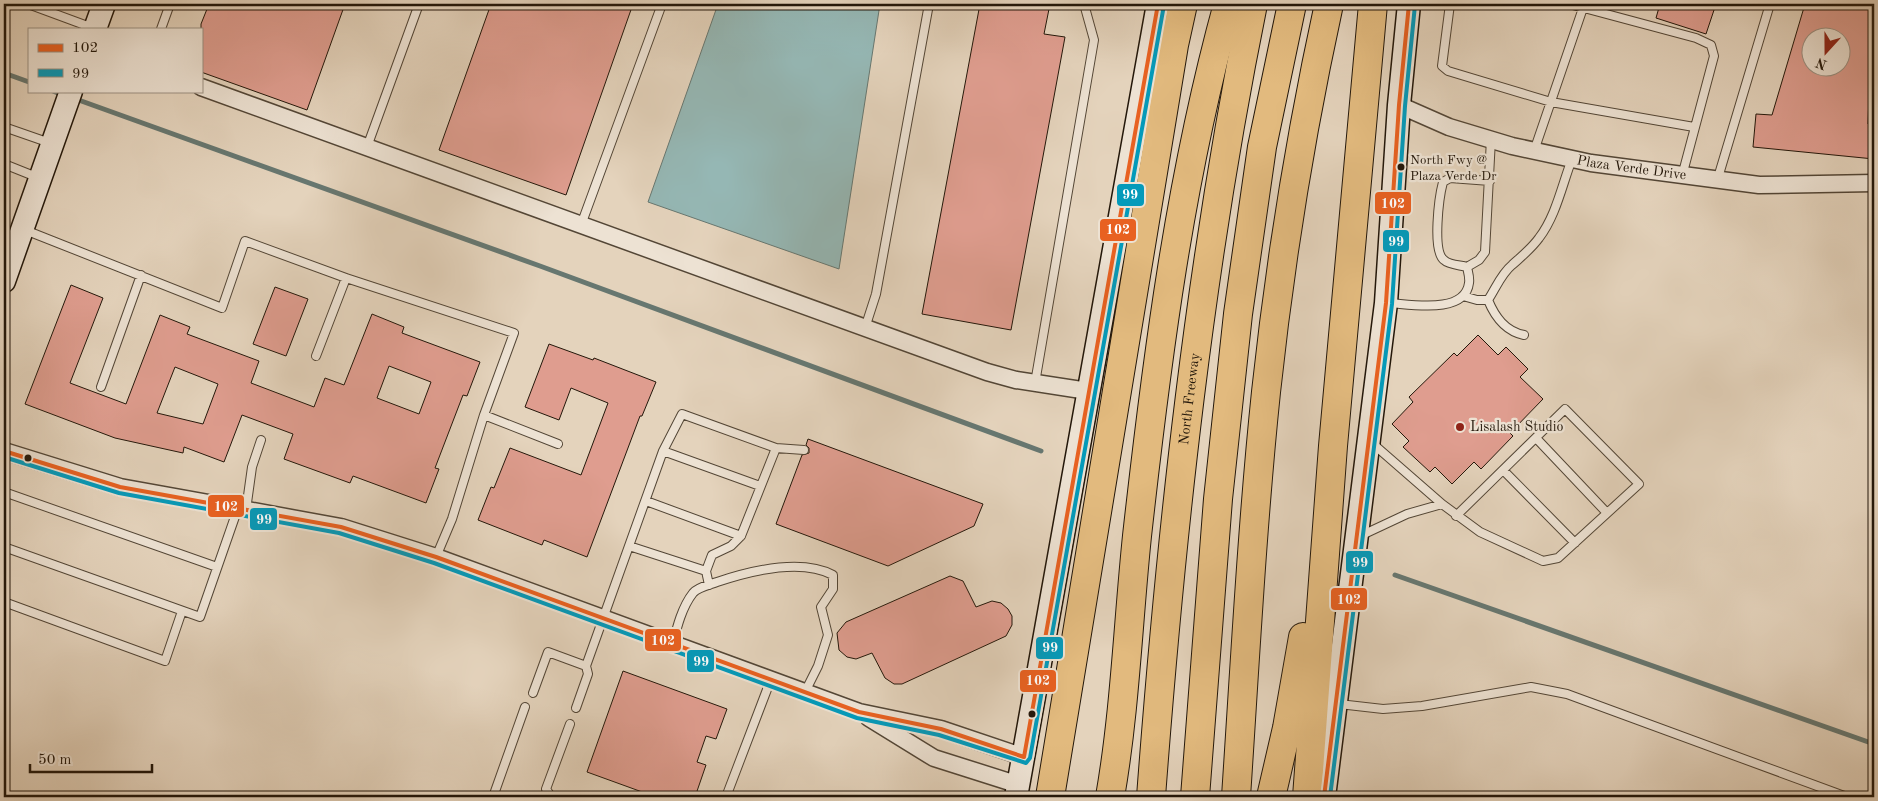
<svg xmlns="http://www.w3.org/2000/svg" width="1878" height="801" font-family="'Old Standard TT',serif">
<rect width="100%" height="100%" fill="#e4d3bc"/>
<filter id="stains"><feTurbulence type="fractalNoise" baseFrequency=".004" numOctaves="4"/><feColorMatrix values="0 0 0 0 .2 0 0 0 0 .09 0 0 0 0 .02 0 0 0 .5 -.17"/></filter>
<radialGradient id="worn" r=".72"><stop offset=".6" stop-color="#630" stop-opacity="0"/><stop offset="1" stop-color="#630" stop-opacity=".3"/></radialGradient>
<path fill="#95b7b4" stroke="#677770" d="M718 4H880L839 269 648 202Z"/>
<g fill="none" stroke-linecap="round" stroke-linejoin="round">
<path stroke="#677770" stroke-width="5" d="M4 73 29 82
M53 91 63 95
M73 98 540 266 1041 451
M1395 575 1874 744"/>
</g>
<path fill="#df9d8f" stroke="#23170a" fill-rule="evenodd" d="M209 4H345L307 110 201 72V24Z
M491 4H633L566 195 439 150Z
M980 4H1050L1044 34 1065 37 1011 330 922 314Z
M1660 4H1716L1706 34 1656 18Z
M1805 4H1874V35H1871L1868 124 1874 125V159L1753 147 1756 114 1772 115ZM1810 38H1840V68H1810Z
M71 285 103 298 70 383 126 404 160 315 190 327 187 334 259 361 251 383 314 407 325 378 344 385 372 314 404 327 402 333 480 362 467 396 463 395 435 468 439 469 426 503 353 476 350 483 284 459 293 434 242 415 224 462 184 447 183 453 115 438 25 404ZM389 366 431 382 419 414 377 398ZM175 367 218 384 203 424 157 413Z
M275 287 308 299 286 356 253 344Z
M1478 335 1498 355 1506 347 1528 369 1520 377 1543 399 1510 433 1513 436 1481 469 1474 462 1452 484 1435 467 1430 472 1403 447 1409 441 1392 424 1413 402 1409 397 1454 353 1457 356Z
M549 344 593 360 594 358 656 382 642 416H640L587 557 544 540 542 545 478 520 491 487 494 488 510 448 581 475 608 403 571 388 559 420 525 407Z
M808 439 983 504 974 526 888 566 776 524 802 455 809 453V448L806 445Z
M950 576 963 581 976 607 992 601 1001 603 1008 609 1012 616V625L1006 636 902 684H894L885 678 872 653 856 659 847 657 839 650 837 633 846 622Z
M623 671 727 709 716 739 706 736 697 762 706 765 695 797H656L587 772Z"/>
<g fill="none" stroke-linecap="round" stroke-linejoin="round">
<g stroke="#534636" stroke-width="10">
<path id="lane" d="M28 4 93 28
M1450 4 1442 66 1448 71 1551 102 1694 127
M1569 4 1696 38 1711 45 1714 56 1682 176
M161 29 170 4
M4 127 50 143
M367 147 419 4
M1534 151 1583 8
M4 164 39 178
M1490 181 1450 178 1443 182C1439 197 1432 251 1444 260 1449 265 1460 265 1467 267L1479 260 1485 252 1491 139
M1717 181 1770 4
M581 225 662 4
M25 230 222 308 245 241 346 278 514 333 484 415 452 519 436 557
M1463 296 1477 300H1488C1496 288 1501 274 1512 265 1522 256 1531 249 1539 238 1556 216 1562 185 1572 159
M1488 300C1495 317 1505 331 1524 335
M1388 303C1410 304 1465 315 1469 283 1470 278 1468 272 1467 267
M865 328 876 294 929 4
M316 356 346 278
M1035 383 1094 40 1084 4
M101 387 141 275
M484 415 558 444
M1536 438 1607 513
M1372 443 1442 504 1480 532 1543 561 1558 558 1639 484 1565 409 1456 516
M663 451 760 486
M1503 470 1575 543
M4 492 217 567
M646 501 741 536 776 448
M246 510 252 467 261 440
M1360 536 1407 514 1442 504
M629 546 706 571
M4 547 200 617 238 508
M709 585 706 571 712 555 731 546 741 536
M4 602 165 661 182 611
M673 643C677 627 682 607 693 593 698 587 709 585 717 582 750 571 801 558 833 575V589L821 607 828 635 818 666 805 692
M533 693 548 652 586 666 663 451 682 414 776 448 804 450
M1339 704 1383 709 1422 706 1531 687 1567 694 1847 797
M576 708 588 674 586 666
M493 797 525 707
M555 797 550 795 546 789 570 724
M726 797 771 679"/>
</g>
<g stroke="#534636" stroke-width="19">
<g id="street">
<path d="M201 87 987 372 1016 380 1088 391"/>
<path id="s1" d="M1399 105 1449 127 1512 146 1591 163 1759 185 1874 183"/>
<path d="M4 451 120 487 341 527 436 557 859 712 941 729 1024 757"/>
<path d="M869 718 934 758 1019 785"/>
</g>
</g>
<g stroke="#23170a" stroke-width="25">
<path id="secondary" d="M95 29 104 4
M4 281 71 91
M1016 797 1158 4
M1324 797 1386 303 1399 105 1409 4"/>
</g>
<g stroke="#23170a" stroke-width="30">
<g id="highway">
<path d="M1050 797 1174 45 1183 4"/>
<path d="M1110 797C1125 711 1128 623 1137 536 1157 357 1180 178 1228 4"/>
<path id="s2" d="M1151 797C1171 531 1200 265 1253 4"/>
<path d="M1195 797 1218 499 1238 314 1262 147 1292 4"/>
<path d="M1236 797C1245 662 1252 527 1266 392 1280 262 1301 132 1329 4"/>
<path d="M1271 797 1287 728 1303 637"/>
<path d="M1307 797 1333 446 1373 4"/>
</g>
</g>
<use href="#lane" stroke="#ede2d3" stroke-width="8"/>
<use href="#street" stroke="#ede2d3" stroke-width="16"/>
<use href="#secondary" stroke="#ede2d3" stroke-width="22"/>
<use href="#highway" stroke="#e2ba7e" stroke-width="28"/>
<g stroke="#ede2d3" stroke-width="8">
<path id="bus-1" d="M4 451 120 487 341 527 436 557 859 712 941 729 1024 757 1158 4
M1324 797 1386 303 1399 105 1409 4"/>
</g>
<g stroke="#ede2d3" stroke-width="8">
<path id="bus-2" d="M4 457 119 493 339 533 434 563 857 718 939 735 1026 763 1030 758 1164 5
M1330 797 1392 304 1405 106 1415 5"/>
</g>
<use href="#bus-1" stroke="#e86121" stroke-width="4"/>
<use href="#bus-2" stroke="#049aba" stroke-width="4"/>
</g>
<g fill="#23170a" stroke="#ede2d3" stroke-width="2">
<circle cx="1401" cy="167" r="4.5"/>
<circle cx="28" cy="458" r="4.5"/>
<circle cx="1032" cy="714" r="4.5"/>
</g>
<circle fill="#8f2418" stroke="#ede2d3" stroke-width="2" cx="1460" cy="427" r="5"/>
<g text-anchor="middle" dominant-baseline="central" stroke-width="4.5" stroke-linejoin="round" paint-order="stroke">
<g font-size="13" fill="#23170a" stroke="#ede2d3" text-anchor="start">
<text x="1410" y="160">North Fwy @<tspan x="1410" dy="16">Plaza Verde Dr</tspan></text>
</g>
<g font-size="14" fill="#23170a" stroke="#ede2d3">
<text stroke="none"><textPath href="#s1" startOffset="242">Plaza Verde Drive</textPath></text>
<text stroke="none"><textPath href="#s2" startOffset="400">North Freeway</textPath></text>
</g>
<g font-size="14" fill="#23170a" stroke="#ede2d3" text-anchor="start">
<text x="1470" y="427">Lisalash Studio</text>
</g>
</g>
<g stroke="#ede2d3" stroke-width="2">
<rect x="1116" y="183" width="29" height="24" rx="5" fill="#049aba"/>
<rect x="1374" y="191" width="38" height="24" rx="5" fill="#e86121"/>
<rect x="1099" y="218" width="38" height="24" rx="5" fill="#e86121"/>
<rect x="1382" y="229" width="28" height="24" rx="5" fill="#049aba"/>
<rect x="207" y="494" width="38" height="24" rx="5" fill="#e86121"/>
<rect x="249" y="507" width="29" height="24" rx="5" fill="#049aba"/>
<rect x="1345" y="550" width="29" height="24" rx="5" fill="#049aba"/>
<rect x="1330" y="587" width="38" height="24" rx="5" fill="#e86121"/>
<rect x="644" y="628" width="38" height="24" rx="5" fill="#e86121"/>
<rect x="1035" y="636" width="29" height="24" rx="5" fill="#049aba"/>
<rect x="686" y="649" width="29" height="24" rx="5" fill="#049aba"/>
<rect x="1019" y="669" width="38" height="24" rx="5" fill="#e86121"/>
</g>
<g font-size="14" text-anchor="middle" font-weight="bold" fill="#fff">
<text x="1130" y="199">99</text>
<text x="1393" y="208">102</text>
<text x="1118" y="234">102</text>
<text x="1396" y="246">99</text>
<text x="226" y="511">102</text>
<text x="264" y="524">99</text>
<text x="1360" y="567">99</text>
<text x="1349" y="604">102</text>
<text x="663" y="645">102</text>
<text x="1050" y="652">99</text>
<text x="701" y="666">99</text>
<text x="1038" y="685">102</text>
</g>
<rect width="1878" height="801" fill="none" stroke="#e4d3bc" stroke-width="20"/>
<rect x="5" y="5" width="1868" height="791" fill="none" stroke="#23170a" stroke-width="2.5"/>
<rect x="10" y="10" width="1858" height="781" fill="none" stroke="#23170a"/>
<rect x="28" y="28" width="175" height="65" fill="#ede2d3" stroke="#9c9183"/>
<rect x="38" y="44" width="25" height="8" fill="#e86121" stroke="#9c9183"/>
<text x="72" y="52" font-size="15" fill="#23170a">102</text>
<rect x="38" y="69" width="25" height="8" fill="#049aba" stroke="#9c9183"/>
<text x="72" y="78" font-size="15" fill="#23170a">99</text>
<g transform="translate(1826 52) rotate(201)"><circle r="24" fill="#ede2d3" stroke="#9c9183"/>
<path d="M0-4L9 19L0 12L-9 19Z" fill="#8f2418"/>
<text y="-8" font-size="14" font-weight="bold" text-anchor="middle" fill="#23170a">N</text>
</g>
<path d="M30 764v8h122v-8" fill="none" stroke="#23170a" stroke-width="2.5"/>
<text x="38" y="764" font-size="15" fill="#23170a" stroke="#ede2d3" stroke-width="4" paint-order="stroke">50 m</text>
<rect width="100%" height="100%" filter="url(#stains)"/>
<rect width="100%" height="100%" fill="url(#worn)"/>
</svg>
